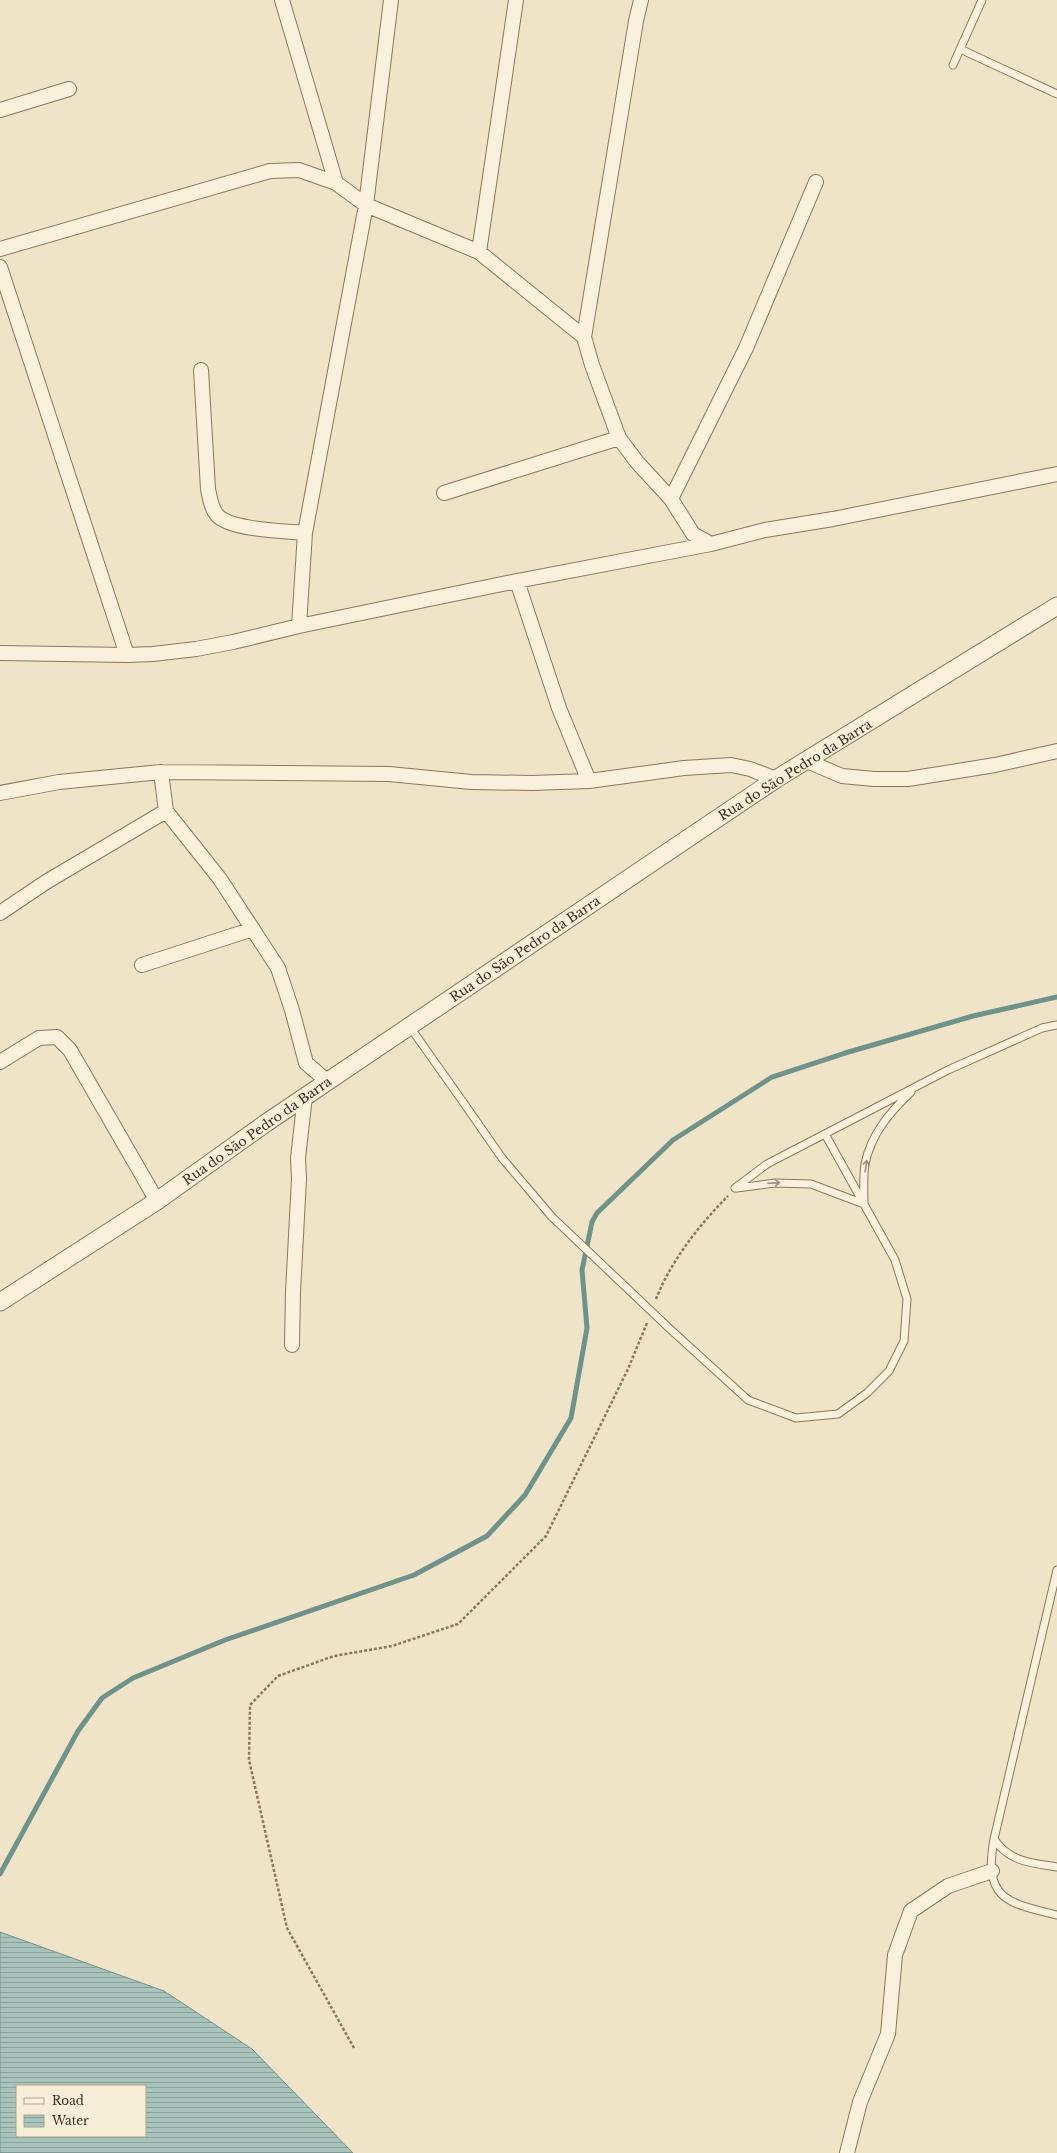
<svg xmlns="http://www.w3.org/2000/svg" width="1057" height="2153" font-family="'Libre Baskerville',serif">
<defs>
<pattern id="water-rules" width="6" height="5" patternUnits="userSpaceOnUse"><rect width="6" height="5" fill="#a9c4bc"/><path d="M0 2.5h6" fill="none" stroke="#8ba098"/></pattern>
</defs>
<rect width="100%" height="100%" fill="#f0e4c8"/>
<path fill="url(#water-rules)" stroke="#6f938a" fill-rule="evenodd" d="M0 1932 164 1991 252 2049 353 2153H0ZM17 2086H145V2136H17Z"/>
<g fill="none" stroke-linecap="round" stroke-linejoin="round">
<path stroke="#6f938a" stroke-width="5" d="M0 1874 78 1731 102 1698 133 1678 225 1640 414 1575 487 1536 525 1495 571 1418 587 1328 582 1270 592 1222 597 1213 673 1140 772 1077 845 1053 973 1016 1057 997"/>
<g stroke="#8d765c" stroke-width="9">
<path id="service" d="M960 49 1057 94
M953 65 982 0
M410 1027 463 1102
M735 1188 767 1164 948 1070 1042 1028 1057 1025
M737 1188 775 1183 811 1184 864 1204
M864 1204C864 1191 863 1176 865 1164 871 1134 890 1112 911 1092
M670 1329 748 1400 796 1418 838 1414 867 1393 889 1371 904 1341 907 1299 895 1260 825 1134
M1057 1570 994 1839C1009 1862 1032 1863 1057 1867
M994 1839C983 1899 1007 1903 1057 1915"/>
</g>
<g stroke="#8d765c" stroke-width="16">
<path id="minor" d="M282 0 336 183
M0 110 69 89
M0 249 270 171 299 170 336 183 366 205 479 252 584 337 592 365 619 438 637 462 671 499 693 534 711 544
M479 252 516 0
M0 267 127 655
M584 337 636 21 641 0
M201 370 208 489C210 498 211 508 217 515 230 530 285 531 305 533
M444 493 619 438
M671 499 746 348 816 182
M517 581 559 708 589 781
M299 626 305 533 366 205 391 0
M0 653 127 655 153 654 196 649 233 642 299 626 517 581 711 544 765 530 833 519 1057 474
M807 761 842 776 874 779H908L995 765 1057 751
M161 772 166 811 220 879 278 968 292 1010 306 1063 328 1082
M0 793 59 782 161 772 389 774 471 782 532 783 589 781 684 768 731 765 750 769 776 779
M0 913 46 882 166 811
M142 965 253 929
M0 1062 39 1038 57 1037 70 1050 157 1201
M292 1345 293 1292 299 1179 298 1158 305 1096
M847 2153 860 2102 888 2034 895 1955 911 1911 948 1886 992 1871"/>
</g>
<g stroke="#8d765c" stroke-width="19">
<path id="tertiary" d="M0 1302 157 1201 266 1123 776 779 1057 606"/>
</g>
<path stroke="#8d765c" stroke-width="2.5" stroke-dasharray="3 2" stroke-linecap="butt" d="M656 1299C671 1261 699 1225 728 1196
M354 2048 287 1928 249 1760 250 1705 278 1676 334 1656 392 1646 458 1624 546 1536 628 1369 647 1323"/>
<use href="#service" stroke="#faf1dc" stroke-width="7"/>
<use href="#minor" stroke="#faf1dc" stroke-width="14"/>
<use href="#tertiary" stroke="#faf1dc" stroke-width="17"/>
<g stroke="#8d765c" stroke-width="9" stroke-linecap="butt">
<path id="service-bridge" d="M463 1102 502 1158 552 1217 670 1329"/>
</g>
<use href="#service-bridge" stroke="#faf1dc" stroke-width="7"/>
</g>
<defs><path id="oneway-shaft" d="M-6 0H5M1.5-3L5.5 0L1.5 3" fill="none" stroke-width="1.6" stroke-linecap="round" stroke-linejoin="round"/></defs>
<g stroke="#9c907e">
<use href="#oneway-shaft" transform="translate(866 1166) rotate(-81)"/>
<use href="#oneway-shaft" transform="translate(774 1183) rotate(-4)"/>
</g>
<g text-anchor="middle" dominant-baseline="central" stroke-width="3" stroke-linejoin="round" paint-order="stroke">
<g font-size="13" fill="#3d2e20" stroke="#f7eed8">
<text transform="translate(795 770) rotate(-32)">Rua do São Pedro da Barra</text>
<text transform="translate(525 949) rotate(-34)">Rua do São Pedro da Barra</text>
<text transform="translate(257 1131) rotate(-35)">Rua do São Pedro da Barra</text>
</g>
</g>
<rect x="16" y="2085" width="130" height="52" fill="#f7eed8" stroke="#ada18e"/>
<rect x="24" y="2098" width="20" height="6" fill="#faf1dc" stroke="#ada18e"/>
<text x="52" y="2105" font-size="12" fill="#3d2e20">Road</text>
<rect x="24" y="2115" width="20" height="12" fill="url(#water-rules)" stroke="#ada18e"/>
<text x="52" y="2125" font-size="12" fill="#3d2e20">Water</text>
</svg>
